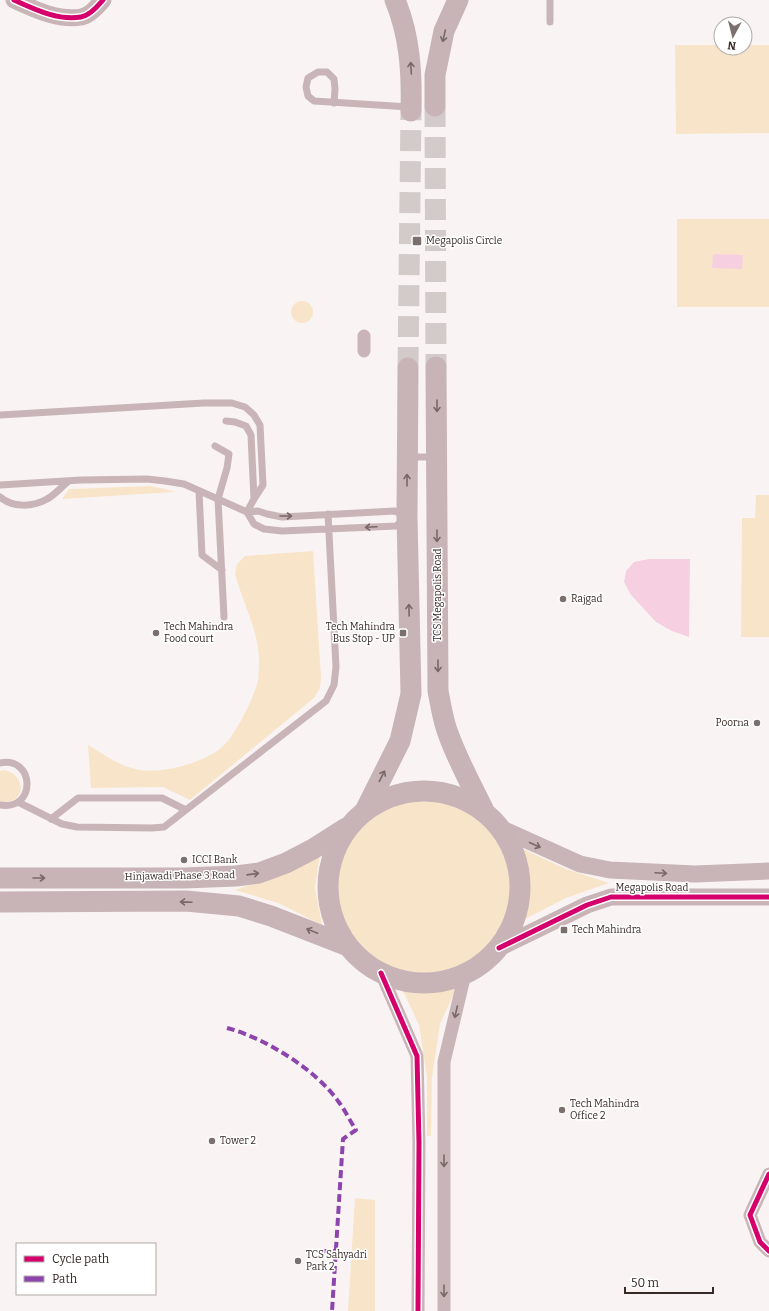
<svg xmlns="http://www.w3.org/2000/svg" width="769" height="1311" font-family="Bitter,serif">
<rect width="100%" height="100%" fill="#f9f4f3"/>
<path fill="#f8e5c9" d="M675 45H721V48H745V45H769V133L676 134Z
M677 219H769V307H677Z
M291 312a11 11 0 1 1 22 0a11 11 0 1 1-22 0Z
M150 486 165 489 175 492 62 499 69 489Z
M756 495H769V637H741L742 518H755Z
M313 551 321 678 320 688 314 698 190 800 163 787 91 788 88 745C106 756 119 766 140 770 162 774 209 762 225 744 236 733 255 696 258 680 259 676 258 672 259 668 259 658 259 648 256 638 251 616 241 596 235 574L237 564 245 556Z
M4 770C23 773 27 797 10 801 7 802 3 802 0 802V771Z
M338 887a86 86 0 1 1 172 0a86 86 0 1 1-172 0Z
M523 849 566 869 609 883 566 898 523 920 529 883Z
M320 853 315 888 322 925 278 903 235 890 277 875Z
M456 989 440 1024 432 1078 431 1136H427V1077L419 1025 403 991 429 992Z
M355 1198 375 1200V1311H348Z"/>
<path fill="#f6d0e0" d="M713 254 743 255 742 269 712 268Z
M649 559H690L689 637 672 631 656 622 631 595 624 582 626 571 634 562Z"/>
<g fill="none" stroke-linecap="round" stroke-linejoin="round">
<path stroke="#d2cbca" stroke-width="21" stroke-dasharray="21 10" stroke-linecap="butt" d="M435 106 436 367
M408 368 411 111"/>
<path stroke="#c9b4b7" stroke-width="7" d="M550 0V22
M334 103 335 89 334 79 327 72H318L308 78 306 87 308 96 314 101 409 107
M0 415 204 403H232L245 407 254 415 260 425 263 485 254 499
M226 421 235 422 246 426 251 435 254 499 247 512
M215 446 229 454 227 468 218 499 224 617
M409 457H434
M0 485 81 480 147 479 165 481 184 484 247 512 258 511 267 514 282 517 395 511 407 517 396 526 282 531 264 529 254 524 247 512
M199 491 202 555 222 570
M0 497C13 508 33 507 47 499 55 495 62 486 69 481
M0 763C35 756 37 811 0 805
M18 802 62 824 77 827 152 828 164 827 326 701 334 685 336 667 328 514
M51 819 78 798H162L186 810"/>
<path stroke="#c9b4b7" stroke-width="13" d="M364 351V336
M381 973 417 1056 419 1143 418 1311
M769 1174 750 1215 760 1242 769 1251
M444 1311V1062L465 974"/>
<path stroke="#c9b4b7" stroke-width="17" d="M14 0C34 9 58 21 81 17 89 16 98 6 103 0
M500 828 580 864 610 870 695 874 769 871
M499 948 587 905 611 897H769"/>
<path stroke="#c8b4b7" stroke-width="21" d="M395 0C410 36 412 73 411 111
M435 106V75L444 31 458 0
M436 367 438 691C441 706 443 722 449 736 459 763 473 788 485 813
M328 887a96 96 0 1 1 192 0a96 96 0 1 1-192 0Z
M365 811 400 741 411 694 407 517 408 368
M0 878H184L236 876 259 873 286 863 313 849 346 828
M0 902 186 901 239 906 271 916 348 946"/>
<path stroke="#8e44ad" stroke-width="4" stroke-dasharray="8 4" stroke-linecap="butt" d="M227 1028C265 1038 315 1069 338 1101 345 1110 350 1121 356 1130L343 1139 332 1311
M321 1251H336"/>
<g stroke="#fff" stroke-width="8">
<path id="cycleway" d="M14 0C34 9 58 21 81 17 89 16 98 6 103 0
M499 948 587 905 611 897H769
M381 973 417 1056 419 1143 418 1311
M769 1174 750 1215 760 1242 769 1251"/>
</g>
<use href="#cycleway" stroke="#d6006c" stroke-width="5"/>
</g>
<defs><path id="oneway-shaft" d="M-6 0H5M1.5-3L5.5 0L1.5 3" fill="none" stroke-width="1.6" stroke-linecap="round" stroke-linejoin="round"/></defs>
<g stroke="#786867">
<use href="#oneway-shaft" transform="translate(444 36) rotate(103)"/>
<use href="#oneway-shaft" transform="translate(411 68) rotate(-93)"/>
<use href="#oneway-shaft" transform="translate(437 406) rotate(90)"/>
<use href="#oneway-shaft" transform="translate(407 480) rotate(-90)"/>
<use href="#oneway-shaft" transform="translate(437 536) rotate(90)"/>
<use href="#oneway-shaft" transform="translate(409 610) rotate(-91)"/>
<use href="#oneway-shaft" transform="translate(438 666) rotate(90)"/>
<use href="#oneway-shaft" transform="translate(382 776) rotate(-63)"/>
<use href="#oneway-shaft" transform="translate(253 874) rotate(-8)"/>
<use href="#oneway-shaft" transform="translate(39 878)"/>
<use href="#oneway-shaft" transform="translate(186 902) rotate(-178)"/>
<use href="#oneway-shaft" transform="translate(312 931) rotate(-158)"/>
</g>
<g stroke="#796867">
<use href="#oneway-shaft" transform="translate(286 516)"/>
<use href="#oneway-shaft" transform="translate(371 527) rotate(177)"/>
<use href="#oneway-shaft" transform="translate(535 845) rotate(24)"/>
<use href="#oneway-shaft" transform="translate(661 873) rotate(3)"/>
<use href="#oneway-shaft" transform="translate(456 1012) rotate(103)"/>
<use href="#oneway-shaft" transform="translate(444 1161) rotate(90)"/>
<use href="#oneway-shaft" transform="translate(444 1291) rotate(90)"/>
</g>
<g fill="#7b706d" stroke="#fff" stroke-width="1.5">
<rect x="412" y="236" width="10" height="10" rx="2"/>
<circle cx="563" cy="599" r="4"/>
<circle cx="156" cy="633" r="4"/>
<rect x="399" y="629" width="8" height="8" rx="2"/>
<circle cx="757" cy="723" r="4"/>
<circle cx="184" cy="860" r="4"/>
<rect x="560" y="926" width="8" height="8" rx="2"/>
<circle cx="562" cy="1110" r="4"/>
<circle cx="212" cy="1141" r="4"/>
<circle cx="298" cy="1261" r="4"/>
</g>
<g text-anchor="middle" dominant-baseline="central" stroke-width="3" stroke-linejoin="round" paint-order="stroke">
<g font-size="10" fill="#372925" stroke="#fff" text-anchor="start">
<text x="426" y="241">Megapolis Circle</text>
<text x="571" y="599">Rajgad</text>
<text x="164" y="627">Tech Mahindra<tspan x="164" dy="12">Food court</tspan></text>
<text x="395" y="627" text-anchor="end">Tech Mahindra<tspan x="395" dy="12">Bus Stop - UP</tspan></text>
<text x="749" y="723" text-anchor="end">Poorna</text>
<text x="192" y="860">ICCI Bank</text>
<text x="572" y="930">Tech Mahindra</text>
<text x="570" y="1104">Tech Mahindra<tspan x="570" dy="12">Office 2</tspan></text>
<text x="220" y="1141">Tower 2</text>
<text x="306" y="1255">TCS Sahyadri<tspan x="306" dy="12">Park 2</tspan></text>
</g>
<g font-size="10" fill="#372925" stroke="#fff">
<text transform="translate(438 595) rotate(-90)">TCS Megapolis Road</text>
<text transform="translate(180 876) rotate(-1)">Hinjawadi Phase 3 Road</text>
<text x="652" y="888">Megapolis Road</text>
</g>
</g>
<rect x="16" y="1243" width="140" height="52" fill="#ffffff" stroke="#afa9a8"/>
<rect x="24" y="1256" width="20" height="6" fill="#d6006c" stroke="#afa9a8"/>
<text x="52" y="1263" font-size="12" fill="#372925">Cycle path</text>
<rect x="24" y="1276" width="20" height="6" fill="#8e44ad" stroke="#afa9a8"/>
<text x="52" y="1283" font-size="12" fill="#372925">Path</text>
<g transform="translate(733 36) rotate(187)"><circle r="19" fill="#ffffff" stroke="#afa9a8"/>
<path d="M0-3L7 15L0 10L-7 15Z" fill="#7b706d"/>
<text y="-6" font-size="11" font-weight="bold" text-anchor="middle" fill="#372925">N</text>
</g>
<path d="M625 1287v6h88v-6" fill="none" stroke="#372925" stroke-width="2"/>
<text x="631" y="1287" font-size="12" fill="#372925" stroke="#ffffff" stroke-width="3" paint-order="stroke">50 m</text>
</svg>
